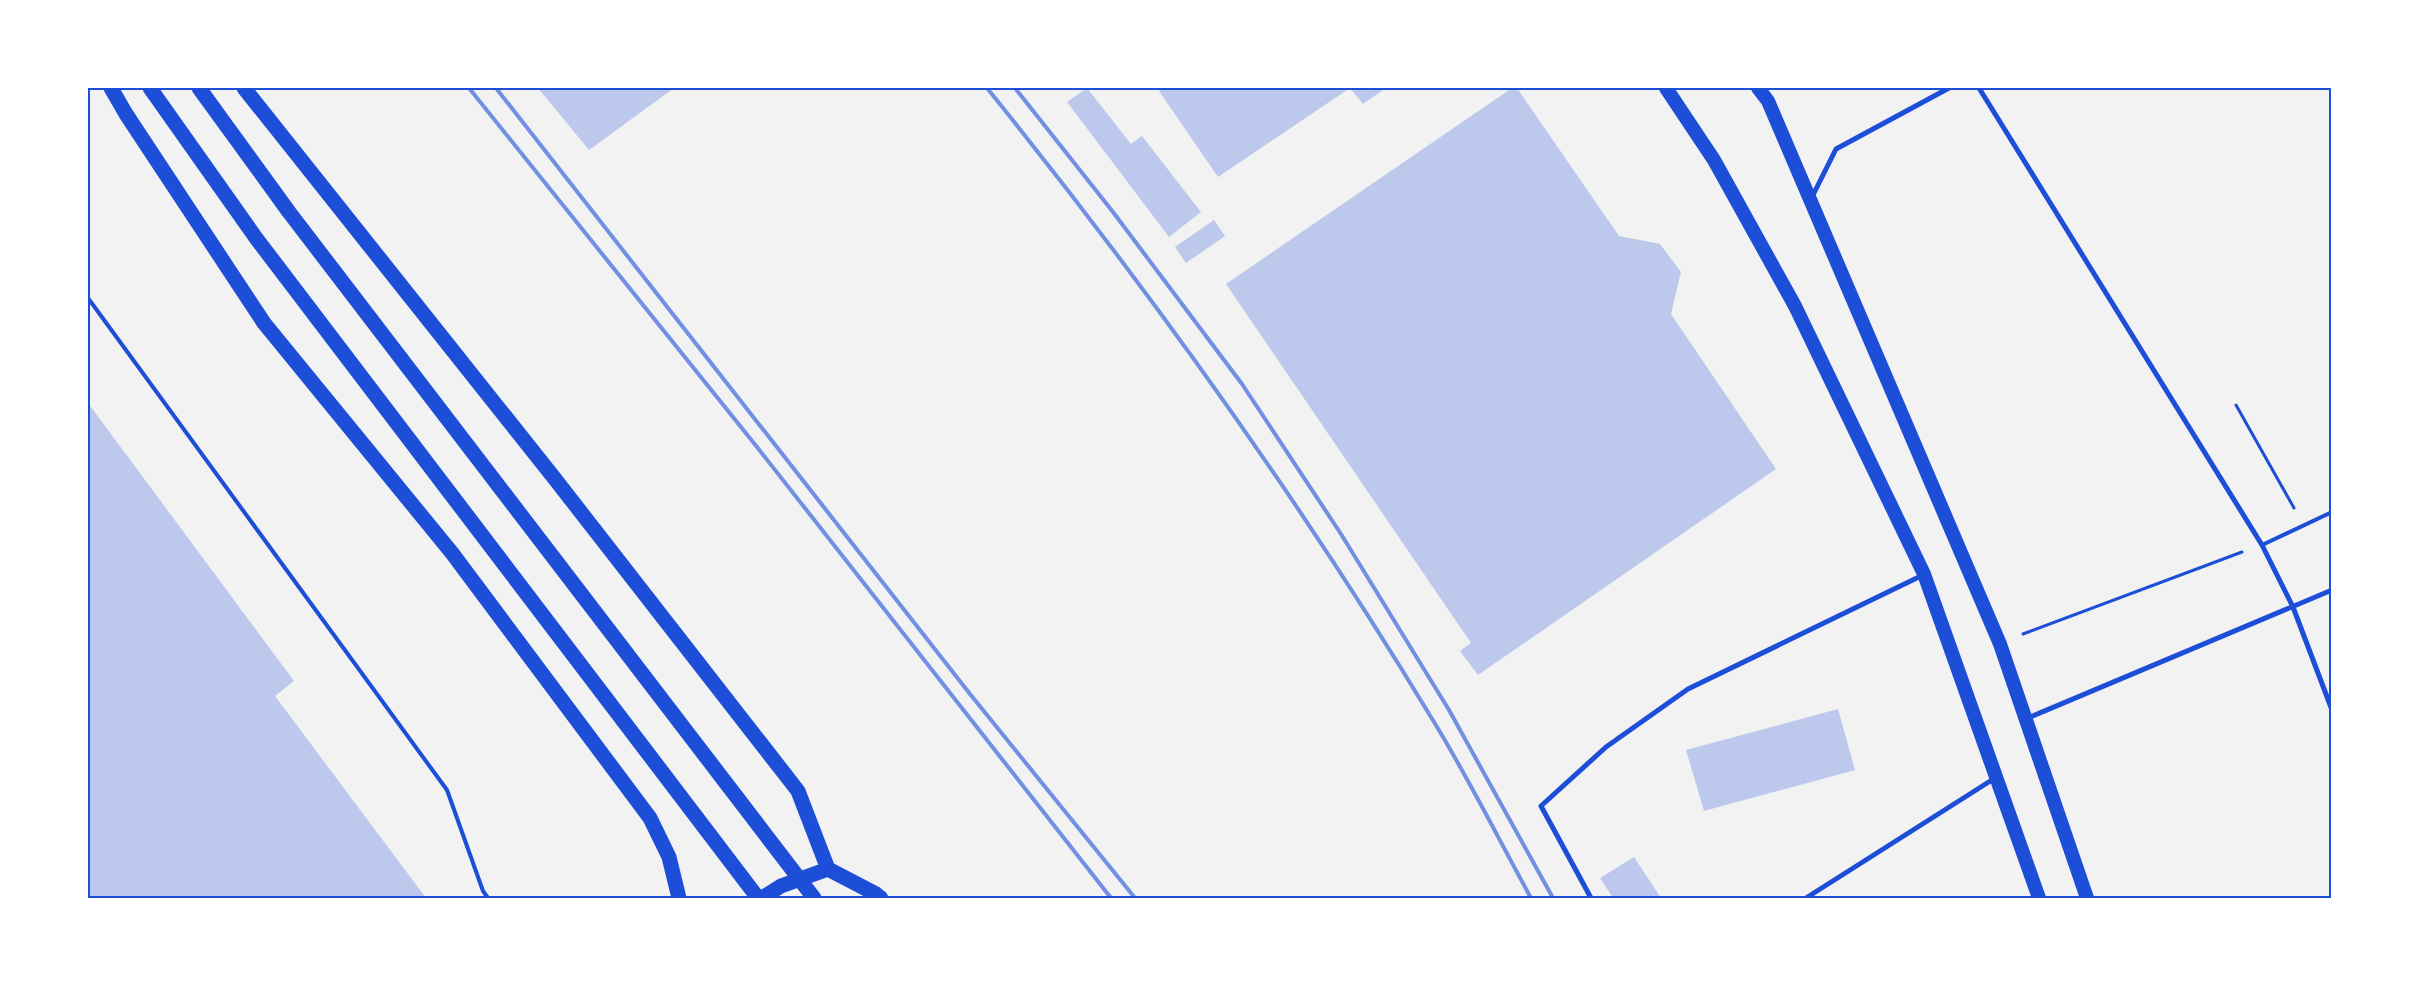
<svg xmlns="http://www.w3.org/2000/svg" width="2419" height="986" font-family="Figtree,sans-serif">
<rect width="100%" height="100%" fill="#f2f2f2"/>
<path fill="#bdc9ec" d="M538 88H674L589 150Z
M1087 88 1131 144 1142 136 1201 212 1169 237 1067 102Z
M1164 88H1386L1363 104 1350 88 1218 177 1159 91Z
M1512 88H1517L1619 236 1660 244 1681 272 1671 314 1776 469 1478 675 1460 651 1471 643 1226 284Z
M1214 220 1225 236 1186 263 1175 247Z
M88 403 294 681 275 696 426 898H88Z
M1838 709 1855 770 1704 811 1686 750Z
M1634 857 1661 898H1613L1600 878Z"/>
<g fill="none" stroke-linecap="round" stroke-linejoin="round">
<path stroke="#1d4ed8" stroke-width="3" d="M2236 405 2294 508
M2023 634 2242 552"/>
<path stroke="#1d4ed8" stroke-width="4" d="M88 298 447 790 483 891 488 898
M2262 545 2332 512"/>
<path stroke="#1d4ed8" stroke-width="5" d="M1979 88 2262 545 2293 607 2332 710
M1812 197 1836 149 1949 88
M2028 718 2332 590
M1591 898 1541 806 1606 747 1688 689 1923 575
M1806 898 1995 778"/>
<path stroke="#1d4ed8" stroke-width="14" d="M1666 88 1714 160 1795 306 1924 574 2039 898
M1758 88 1768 101 2000 644 2087 898"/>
<path stroke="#1d4ed8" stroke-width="15" d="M111 88 126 114 264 323 452 553 650 818 669 857 679 898
M150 88 256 238 758 898
M199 88 289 212 814 898
M244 88 555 479 798 791 828 869 876 894 881 898
M762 898 781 886 828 869"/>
<path stroke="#7290e2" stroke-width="4" d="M469 88 757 447 1111 898
M496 88 970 694 1135 898
M987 88C1149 289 1300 500 1434 722 1469 779 1499 840 1531 898
M1015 88 1113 212 1242 384 1341 534 1449 710 1553 898"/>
</g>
<rect width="2419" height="986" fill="none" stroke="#ffffff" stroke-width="178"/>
<rect x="89" y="89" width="2241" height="808" fill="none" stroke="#1d4ed8" stroke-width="2"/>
</svg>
